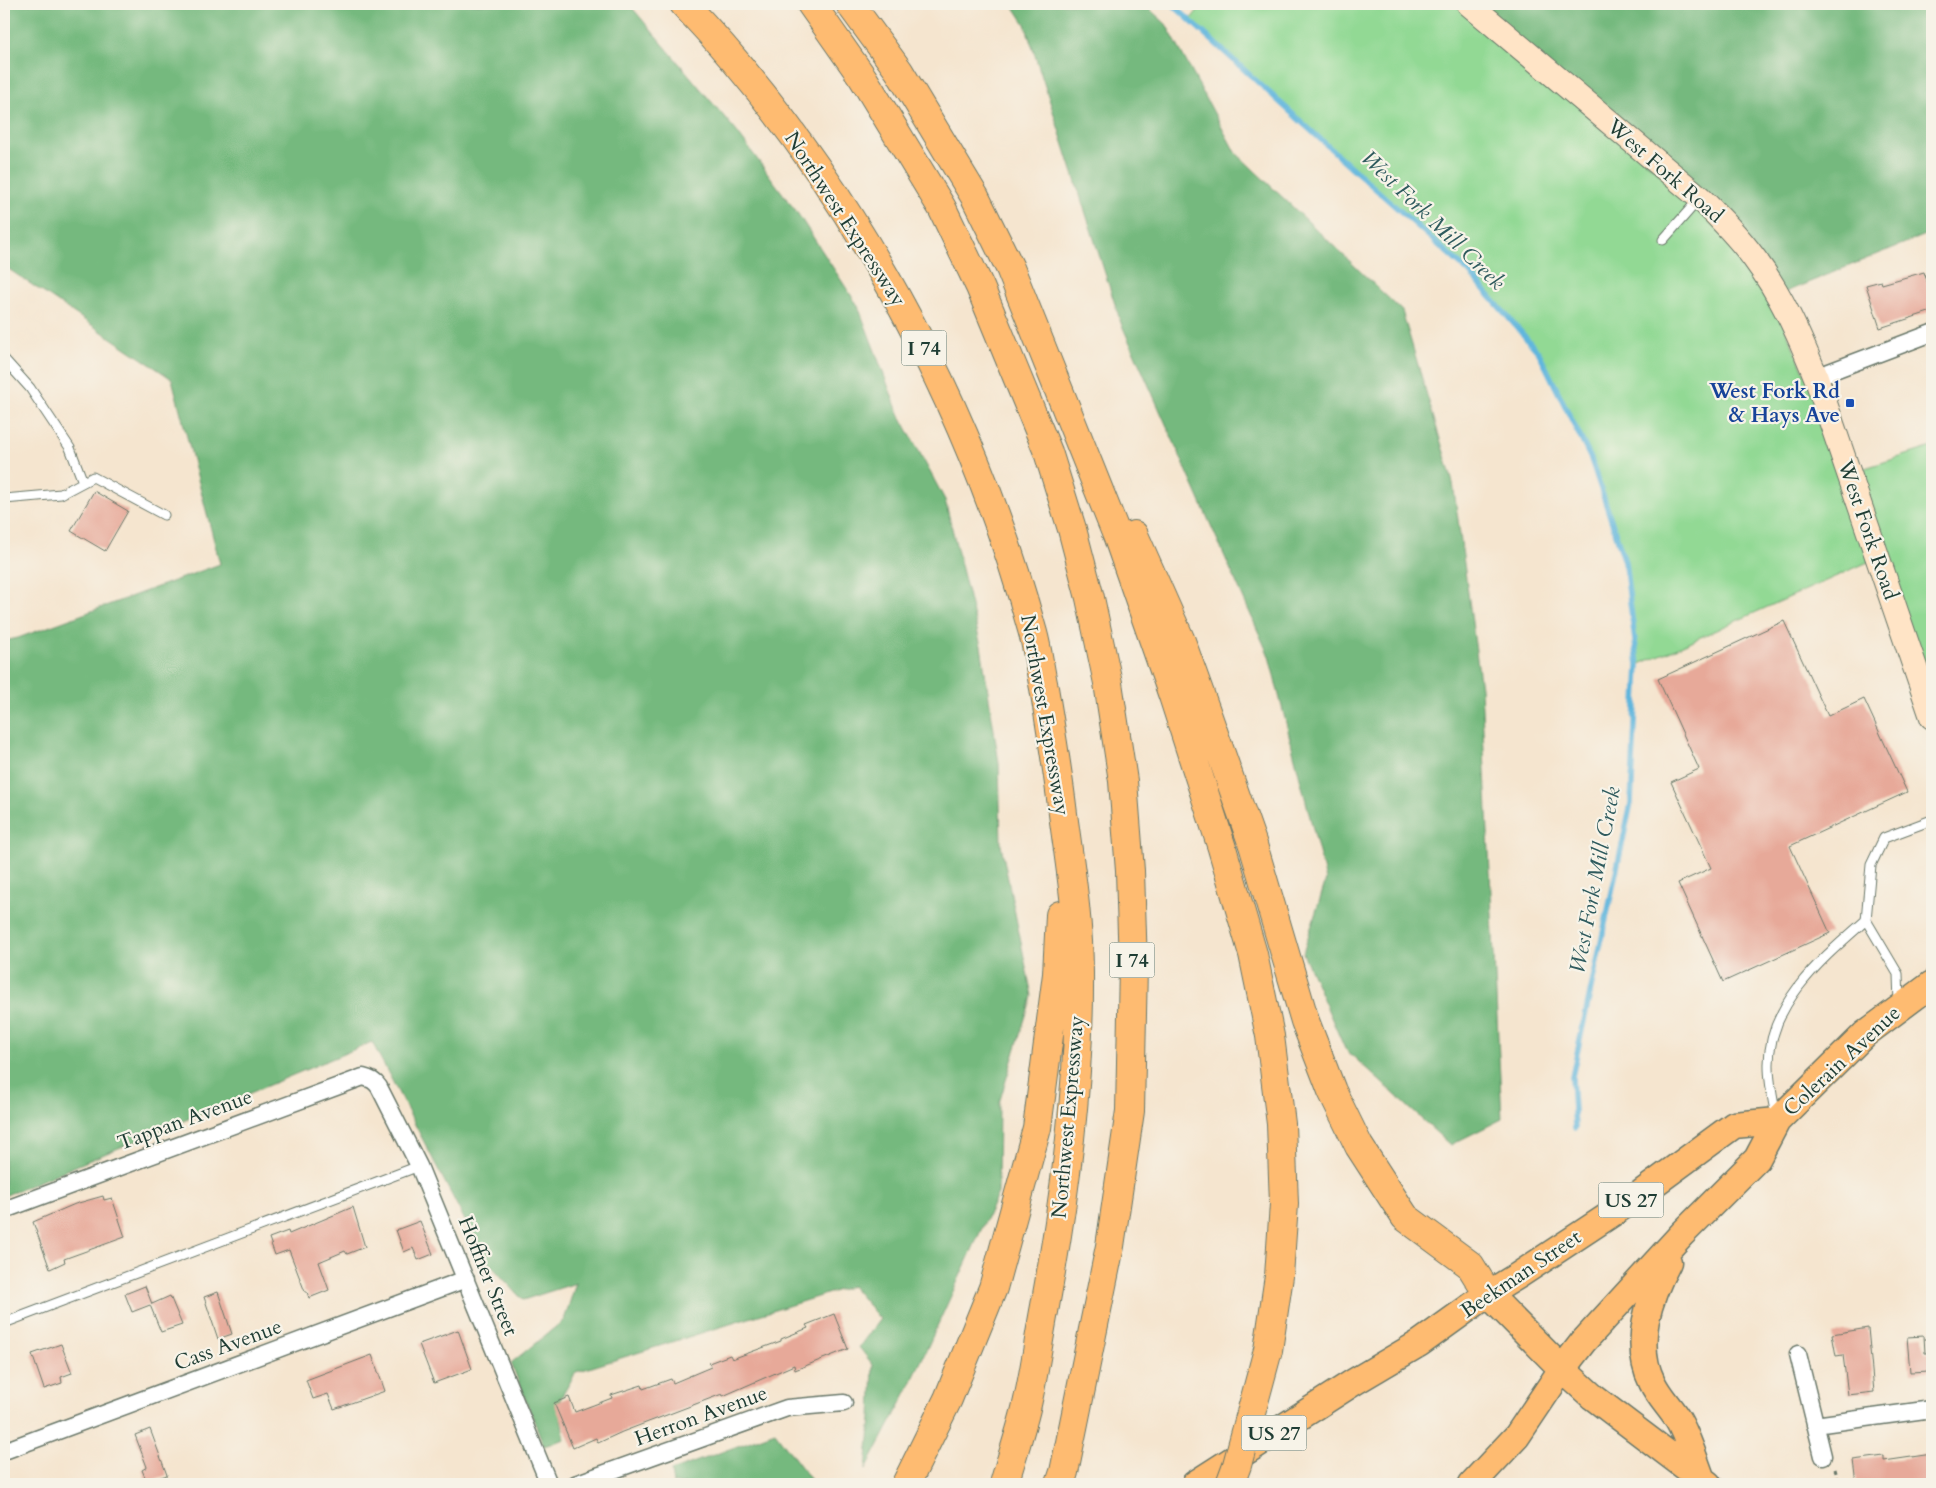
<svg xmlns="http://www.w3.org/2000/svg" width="1936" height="1488" font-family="Cardo,serif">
<rect width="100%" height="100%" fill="#f7f3e8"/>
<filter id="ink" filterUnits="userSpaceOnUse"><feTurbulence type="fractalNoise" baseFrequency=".02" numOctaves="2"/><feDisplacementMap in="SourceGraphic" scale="10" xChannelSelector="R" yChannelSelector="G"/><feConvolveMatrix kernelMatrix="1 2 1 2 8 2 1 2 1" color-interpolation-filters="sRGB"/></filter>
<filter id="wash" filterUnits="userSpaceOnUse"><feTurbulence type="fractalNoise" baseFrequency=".0096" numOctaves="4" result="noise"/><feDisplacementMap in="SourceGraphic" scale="20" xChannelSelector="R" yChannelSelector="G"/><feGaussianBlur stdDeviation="1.12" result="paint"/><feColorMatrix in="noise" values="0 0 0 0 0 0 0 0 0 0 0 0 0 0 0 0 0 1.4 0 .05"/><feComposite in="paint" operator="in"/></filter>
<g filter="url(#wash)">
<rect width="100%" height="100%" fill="#f5e5cf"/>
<path fill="#92d994" stroke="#588b64" d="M1203 4H1469L1754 258 1849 473 1932 447V682L1877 558 1638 665 1625 562 1591 459 1539 353 1469 272 1190 20Z"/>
<path fill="#75b97e" stroke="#4a7b59" d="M4 4H629L737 132 798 214 858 306 898 412 945 500 981 646 999 763 1001 845 1032 996 999 1103 998 1193 908 1390 866 1469 871 1418 873 1365 859 1347 880 1319 852 1286 576 1372 558 1403 565 1439 544 1446 511 1363 564 1320 576 1283 523 1300 485 1259 372 1042 4 1196V641L18 638 220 564 172 379 4 266Z
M1012 4H1144L1166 24 1235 152 1402 311 1453 483 1481 688 1502 1119 1450 1145 1345 1049 1303 953 1326 880 1269 656 1121 323 1025 24Z
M1469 4H1932V232L1778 295 1754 258Z
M775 1432 814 1484H673L671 1471Z"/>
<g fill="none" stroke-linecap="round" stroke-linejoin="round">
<path stroke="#60b6dd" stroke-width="5.5" d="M1172 4 1352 168 1469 272 1539 353 1591 459 1625 562 1638 665 1631 803 1572 1077 1575 1128"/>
</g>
<g id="blocks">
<path fill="#e7a999" d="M1924 272 1932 297V311L1880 328 1866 285 1881 281 1882 284Z
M94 491 128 511 105 551 71 531Z
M1784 621 1828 716 1864 699 1907 792 1790 846 1830 933 1723 982 1678 883 1711 868 1671 782 1699 769 1658 679Z
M103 1196 104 1200 112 1198 125 1237 64 1259 65 1262 50 1269 33 1222 75 1204Z
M353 1207 365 1247 347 1254 345 1251 319 1262 329 1290 309 1298 307 1292H305L289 1250 275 1255 269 1238 288 1231 289 1234Z
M420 1221 433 1254 418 1260 413 1248 404 1252 396 1230Z
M145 1286 152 1304 170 1296 182 1325 161 1332 150 1305 132 1312 125 1294Z
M218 1292 232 1334 218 1339 204 1297Z
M834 1314 848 1349 795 1370 794 1365 723 1396 722 1394 622 1432 598 1443 596 1438 573 1448 554 1403 569 1397 575 1412 612 1398 611 1395 642 1385 643 1389 671 1379 673 1383 711 1367 709 1363 730 1355 732 1359 781 1341V1339L808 1328 806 1325Z
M1868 1328 1874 1392 1848 1395 1843 1355 1836 1356 1832 1334Z
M458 1330 472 1369 434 1383 419 1344Z
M1924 1336 1925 1353H1929L1930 1371 1910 1372 1907 1337Z
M61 1344 72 1373 61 1377 62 1383 44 1389 32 1354Z
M372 1355 385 1391 334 1409 328 1394 313 1399 306 1380Z
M150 1429 167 1475 147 1482 142 1470 147 1467 135 1435Z
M1932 1454V1484H1856L1853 1460 1884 1456V1461Z"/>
</g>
</g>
<g filter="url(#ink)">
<use href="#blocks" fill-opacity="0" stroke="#6a786a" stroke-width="1"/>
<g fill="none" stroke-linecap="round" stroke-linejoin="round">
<g stroke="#6a786a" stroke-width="11">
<path id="lane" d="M1663 240 1700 198
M4 359 30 388 70 448 83 482
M4 499 61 494 93 477 164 515
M1866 920 1898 974 1899 1003
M1776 1116C1773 1100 1769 1083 1769 1066 1768 1003 1823 958 1866 920L1871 865 1884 838 1932 820
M4 1323 419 1166"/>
</g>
<g stroke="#6a786a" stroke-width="19">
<path id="street" d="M1816 377 1932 333
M4 1210 363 1077C371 1079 375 1081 379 1087L419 1166 549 1484
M1798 1354 1823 1456
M1815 1425 1932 1409
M4 1451 466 1279
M575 1484 787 1408 844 1403"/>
</g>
<g stroke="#6a786a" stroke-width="26">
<path id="secondary" d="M1469 4 1700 198C1719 217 1738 236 1754 258 1781 294 1799 335 1816 377L1932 717"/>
</g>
<g stroke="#6a786a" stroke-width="29">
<path id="primary" d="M1668 1262C1649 1297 1633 1344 1652 1382 1659 1397 1670 1407 1678 1420 1688 1437 1694 1459 1701 1477
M1488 1294 1562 1369 1593 1397 1708 1484
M1195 1484 1354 1382 1420 1343 1488 1294 1519 1275 1625 1205 1734 1125 1777 1121
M1472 1484 1517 1436 1562 1369 1583 1342 1682 1234 1757 1159 1777 1121 1865 1034 1932 984"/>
</g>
<g stroke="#6a786a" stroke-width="30">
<path id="highway" d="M684 4C849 178 970 403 1033 633 1038 651 1040 670 1044 688 1051 730 1058 772 1063 814 1070 866 1079 920 1079 973 1080 1084 1065 1196 1045 1306 1039 1337 1035 1369 1028 1400 1022 1428 1012 1456 1004 1484
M811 4 863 78 942 208 980 287 1048 452 1072 529 1090 598 1108 683 1123 781 1130 871 1133 966 1130 1111 1110 1246 1064 1472 1060 1484
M850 4 899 71 975 197 1010 268 1118 538 1173 696 1222 848 1253 954 1270 1036 1281 1124 1284 1204 1279 1276 1268 1350
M1134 535 1181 641 1206 711 1253 845 1305 1021 1332 1091 1359 1146 1405 1217 1470 1265 1488 1294
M906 1484 948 1399 993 1288 1037 1128 1057 974 1060 915"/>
</g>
<path stroke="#6a786a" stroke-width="3" stroke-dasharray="4 4" stroke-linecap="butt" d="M1835 1469 1839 1484"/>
<use href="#lane" stroke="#fff" stroke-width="9"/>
<use href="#street" stroke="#fff" stroke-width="16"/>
<use href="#secondary" stroke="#ffe4c6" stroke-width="24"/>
<use href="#primary" stroke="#febb71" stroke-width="26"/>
<use href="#highway" stroke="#febb71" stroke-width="28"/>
<g stroke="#6a786a" stroke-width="30" stroke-linecap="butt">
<path id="highway-bridge" d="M1230 1484 1237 1465 1268 1350"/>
</g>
<use href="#highway-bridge" stroke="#febb71" stroke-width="28"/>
</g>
</g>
<rect fill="#1a4fb4" stroke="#f7f3e8" stroke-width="2" x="1845" y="398" width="10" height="10" rx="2.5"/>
<g text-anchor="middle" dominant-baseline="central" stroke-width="4.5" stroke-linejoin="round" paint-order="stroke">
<g fill="#f7f3e8" stroke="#60746a" stroke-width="1">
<rect x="901.5" y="330.5" width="45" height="35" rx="4"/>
<rect x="1109.5" y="942.5" width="45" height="35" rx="4"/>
<rect x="1598.5" y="1182.5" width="65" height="35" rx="4"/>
<rect x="1241.5" y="1415.5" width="65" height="35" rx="4"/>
</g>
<g font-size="20" font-weight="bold" fill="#1f3d34">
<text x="924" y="348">I 74</text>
<text x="1132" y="960">I 74</text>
<text x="1631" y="1200">US 27</text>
<text x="1274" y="1433">US 27</text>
</g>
<g font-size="21" fill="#1f3d34" stroke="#f7f3e8">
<text transform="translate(1665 171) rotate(41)">West Fork Road</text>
<text transform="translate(845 219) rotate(57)">Northwest Expressway</text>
<text transform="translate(1868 530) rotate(71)">West Fork Road</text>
<text transform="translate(1045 715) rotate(80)">Northwest Expressway</text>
<text transform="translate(1842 1061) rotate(-43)">Colerain Avenue</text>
<text transform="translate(1068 1117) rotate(-85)">Northwest Expressway</text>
<text transform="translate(185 1120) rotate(-20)">Tappan Avenue</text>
<text transform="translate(1521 1274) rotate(-34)">Beekman Street</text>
<text transform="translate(488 1276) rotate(68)">Hoffner Street</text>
<text transform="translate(228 1345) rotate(-20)">Cass Avenue</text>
<text transform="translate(701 1416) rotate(-20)">Herron Avenue</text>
</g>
<g font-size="21" font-weight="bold" fill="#164399" stroke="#f7f3e8" text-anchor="end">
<text x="1840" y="391">West Fork Rd<tspan x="1840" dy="24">&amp; Hays Ave</tspan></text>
</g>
<g font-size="22" font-style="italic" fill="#2f5b5e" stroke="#f7f3e8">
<text transform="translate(1433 220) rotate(44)">West Fork Mill Creek</text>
<text transform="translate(1595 880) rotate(-79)">West Fork Mill Creek</text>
</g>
</g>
<rect width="1936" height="1488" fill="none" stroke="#f7f3e8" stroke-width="20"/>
</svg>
